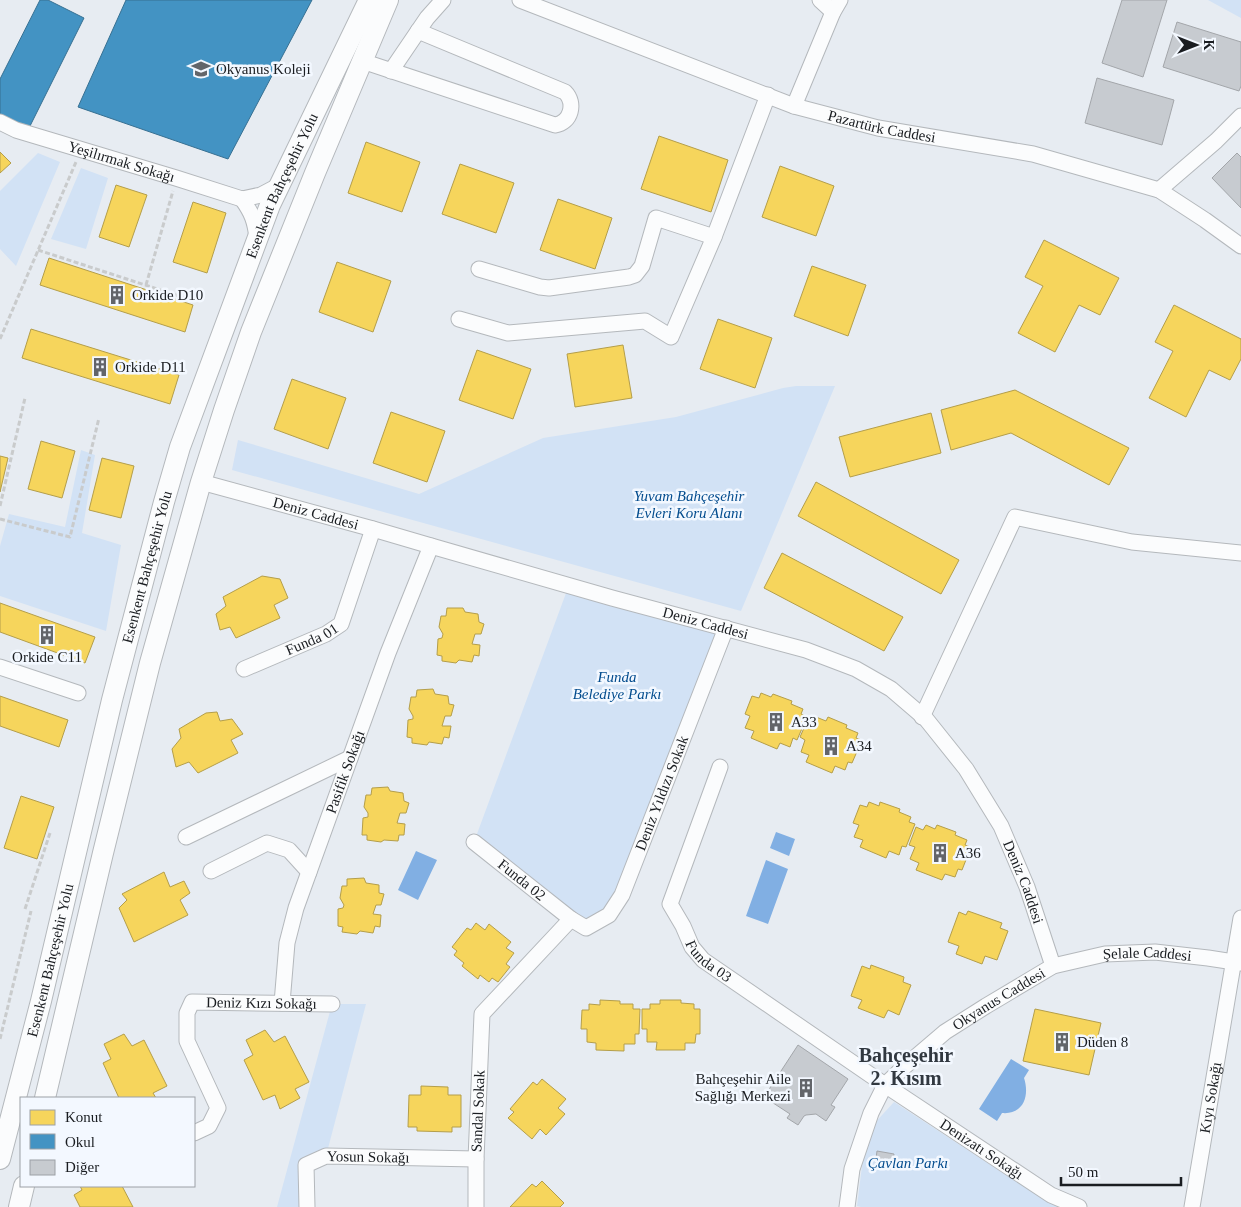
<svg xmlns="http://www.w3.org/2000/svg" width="1241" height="1207" font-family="Georgia,serif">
<rect width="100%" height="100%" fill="#e7ecf2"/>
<path fill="#d2e2f5" d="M1208 0H1241V18Z
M38 153 60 162 16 266 0 249V191Z
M81 168 108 178 86 249 51 239Z
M796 386H835L741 611 232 470 238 440 419 494 543 438 676 417 783 388Z
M81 450 95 455 82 533 121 545 106 631 0 596V546L9 514 65 527Z
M569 585 726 628 622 895 586 928 474 842Z
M332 1004H366L326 1156 306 1165 307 1207H277Z
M894 1102 1009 1177 1058 1207H861L857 1206 864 1150 872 1126Z"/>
<path fill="#81afe3" d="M776 832 795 839 789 856 770 848Z
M416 851 437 860 418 900 398 890Z
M766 860 788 869 768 924 746 916Z
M1011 1059 1029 1070 1024 1078C1030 1096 1023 1115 1002 1113L997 1121 979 1109Z"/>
<path fill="#f6d55c" stroke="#b49e4a" d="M659 136 728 160 711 212 641 189Z
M366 142 420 162 402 212 348 193Z
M0 152 11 163 0 173Z
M460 164 514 183 496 233 442 214Z
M780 166 834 186 816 236 762 217Z
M116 185 147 195 129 247 99 237Z
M558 199 612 218 595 269 540 250Z
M193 202 226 213 207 273 173 262Z
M1044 240 1119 278 1100 315 1079 305 1055 352 1018 333 1043 286 1025 277Z
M49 258 193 305 185 332 40 285Z
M337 262 391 281 373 332 319 312Z
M812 266 866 285 848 336 794 316Z
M1174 305 1241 339V359L1230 380 1209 370 1186 417 1149 398 1173 351 1155 342Z
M718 319 772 338 755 388 700 369Z
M31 329 179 375 170 404 22 358Z
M623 345 632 398 575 407 567 354Z
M477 350 531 369 513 419 459 400Z
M292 379 346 398 328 449 274 429Z
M1015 390 1129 448 1109 485 1011 433 951 450 941 410Z
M391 412 445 431 427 482 373 463Z
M931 413 941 453 850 477 839 437Z
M41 441 75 451 62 498 28 489Z
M0 456 8 458 0 492Z
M102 458 134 466 121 518 89 510Z
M816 482 959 560 941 594 798 516Z
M782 553 903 617 884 651 764 588Z
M262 576 280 579 288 598 274 605 280 618 236 638 230 627 220 630 216 614 226 606 223 597Z
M0 603 95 637 85 663 0 632Z
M447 608H463L465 612 478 614 479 622 484 624 481 634H475L472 644 480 645 479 656 474 655 472 662 459 660 456 663 442 661V656L437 655 438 639 442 638 443 634 439 627 441 616H446Z
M433 689 435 694 448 696 449 704 454 705 451 716H445L442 726H451L449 738 444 737 442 744 429 742 427 745 412 743V738L407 737 408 720 413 719V716L409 709 411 697H416L417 690Z
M761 693 771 697 773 694 792 701 791 704 803 709 801 714 807 717 797 740 793 738 790 747 780 743 777 749 751 738 754 731 745 728 750 716 745 714 752 696 759 698Z
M0 696 68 720 59 747 0 726Z
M217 712 220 721 232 719 243 734 231 740 238 753 198 773 189 762 176 767 172 749 181 738 179 729 206 713Z
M816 717 826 721 828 717 847 725 846 728 858 733 856 738 862 740 852 763 848 762 845 770 835 766 832 773 806 762 809 755 801 752 805 740 800 737 808 719 814 722Z
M388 787 390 791 403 793 404 801 409 803 406 813H400L397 823 405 824 404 835H399L398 841 384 840 381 842 367 840V835H362L363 818 368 817V813L364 807 366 795H371L372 788Z
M21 796 54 807 37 859 4 848Z
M869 802 879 806 880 802 900 809 899 812 911 817 909 822 915 824 906 847 902 846 899 855 889 851 886 858 860 847 863 840 854 837 859 825 853 823 860 805 867 807Z
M926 825 935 829 937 825 956 832 955 835 967 840 965 845 971 847 962 870 958 869 955 877 945 874 942 880 916 870 919 863 910 859 915 847 909 845 916 827 923 830Z
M164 872 170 887 184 881 190 893 180 900 188 915 134 942 119 908 127 900 122 894Z
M364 878 366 883 379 885V893L384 894 381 905H376L373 914 381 915 380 927 375 926 373 933 360 931 357 934 342 932 343 927 338 926V909L343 908 344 905 340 898 342 886H347V879Z
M968 911 1002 923 1000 928 1008 931 997 960 985 956 982 964 956 954 959 946 948 942 959 912 966 915Z
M476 923 485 930 489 924 511 942 506 948 514 953 506 964 510 967 498 982 492 978 489 982 480 975 478 979 462 966 464 963 454 955 457 951 452 947 467 928 471 930Z
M871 965 904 977 903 982 911 985 899 1015 888 1010 884 1018 858 1008 862 1000 851 996 862 966 870 969Z
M600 1000 620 1001V1004H633V1009H640L639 1034H635V1044H624V1051L596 1050V1043L587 1042V1029H581L582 1010H589V1004L600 1005Z
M660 1000H681V1003L694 1004V1009H700V1034H696L695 1043H685V1050H656L657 1042H647V1029H642V1009H650V1004H660Z
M1035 1009 1101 1023 1089 1075 1023 1061Z
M265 1030 274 1042 285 1036 309 1082 295 1089 300 1098 280 1109 275 1095 263 1100 244 1060 253 1055 246 1040Z
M124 1034 132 1046 144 1040 167 1086 153 1093 156 1098H119L103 1063 111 1059 104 1044Z
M542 1079 566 1099 558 1108 565 1114 546 1135 540 1129 532 1139 508 1118 514 1112 510 1109 533 1082 537 1085Z
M421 1086 448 1087V1095H461V1127H452V1132L417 1131V1127H408L409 1095H421Z
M542 1181 564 1203 560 1207H510L532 1184 536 1187Z
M80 1186H122L133 1207H80L74 1195 82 1190Z"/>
<path fill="#4393c3" stroke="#377092" d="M40 0H48L84 18 29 128 0 114V79Z
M126 0H312L228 159 78 107Z"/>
<path fill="#c7cbd0" stroke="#a3a6aa" d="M1122 0H1167L1143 77 1102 63Z
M1177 22 1241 42V86L1239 91 1163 67Z
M1097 78 1174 100 1162 145 1085 123Z
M1237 153 1241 157V208L1212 178Z
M798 1045 848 1079 831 1105 835 1107 826 1121 816 1114 806 1115 804 1116 798 1125 787 1118 790 1114 764 1097Z
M877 1151 894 1154 892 1169 875 1166Z"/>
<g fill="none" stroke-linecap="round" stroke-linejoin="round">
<g stroke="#b4b8bc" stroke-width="17">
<g id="minor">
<path id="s1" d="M520 0 794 106 878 128 1033 154 1159 190 1205 220 1241 246"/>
<path d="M820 0 833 12"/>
<path d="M362 61 555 125C571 123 576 103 565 92L418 31"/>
<path d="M391 71 427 18 443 0"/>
<path d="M794 106 833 12 840 0"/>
<path id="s2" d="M0 122 16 130 176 178 242 199 261 195 280 185"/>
<path d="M1159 190 1216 141 1241 116"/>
<path d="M242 199C252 213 255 221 257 238"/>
<path d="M479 269 540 287 549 288 629 277 635 275 642 266 656 218 714 237"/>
<path d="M459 319 508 333 645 321 671 337 714 237 768 95"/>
<path id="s3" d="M201 482 373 529 431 546 612 598 806 650 856 669 891 689 926 719 966 769 1001 826 1027 887 1053 966"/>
<path d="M0 667 78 693"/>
<path id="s4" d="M244 669 326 634 341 624 373 529"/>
<path d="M922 717 1015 517 1132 542 1241 553"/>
<path id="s5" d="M720 767 670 904 683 926 692 947 703 960 885 1085 1051 1195 1079 1207"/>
<path d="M186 837 350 758"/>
<path id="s6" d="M474 842 571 919 586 928 609 915 622 895 726 628"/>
<path d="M211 871 267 843 289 850 309 872"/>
<path id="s7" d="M282 1003 287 943 296 908 388 653 431 546"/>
<path id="s8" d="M194 1133 209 1126 218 1108 187 1041V1013L192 1002 332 1004"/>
<path id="s9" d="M307 1207 306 1165 326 1156 476 1159"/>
<path id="s10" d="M476 1207V1159L482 1014 571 919"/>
<path id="s11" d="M847 1207 852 1169 871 1113 885 1085 904 1067 945 1032 986 1006 1053 966 1105 954 1155 952 1208 958 1241 963"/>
<path id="s12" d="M1192 1207 1241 918"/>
</g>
</g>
<g stroke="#b4b8bc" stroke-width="22">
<g id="major">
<path d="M45 1098 103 853 150 663 201 482 224 410 251 332 315 173 388 0"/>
<path id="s13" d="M0 1159 41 1001 112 700 164 502 180 447 270 205 369 0"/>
<path d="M19 1207 24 1186"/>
</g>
</g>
<path stroke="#c9cbcc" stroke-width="3" stroke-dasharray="5 2.5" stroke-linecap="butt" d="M38 250 191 300
M146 285 173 191
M0 339 76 162
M0 506 25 398
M0 519 70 537 99 418
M25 909 50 833
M0 1039 31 911"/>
<use href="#minor" stroke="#fbfcfd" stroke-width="15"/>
<use href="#major" stroke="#fbfcfd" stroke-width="20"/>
</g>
<defs>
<g id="school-bare" transform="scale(1.5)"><path d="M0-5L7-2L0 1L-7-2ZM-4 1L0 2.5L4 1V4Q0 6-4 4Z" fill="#62656a" stroke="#f3f8ff" stroke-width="2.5" paint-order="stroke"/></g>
<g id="building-bare" transform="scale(1.5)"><path d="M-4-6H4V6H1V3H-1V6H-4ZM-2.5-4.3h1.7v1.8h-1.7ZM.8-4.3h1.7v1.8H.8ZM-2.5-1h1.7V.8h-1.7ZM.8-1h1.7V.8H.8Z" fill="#62656a" stroke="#f3f8ff" stroke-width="2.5" paint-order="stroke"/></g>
</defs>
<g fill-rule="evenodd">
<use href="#school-bare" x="201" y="69"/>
<use href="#building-bare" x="117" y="295"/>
<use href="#building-bare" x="100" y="367"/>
<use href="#building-bare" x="47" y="635"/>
<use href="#building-bare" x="776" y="722"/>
<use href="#building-bare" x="831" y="746"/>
<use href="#building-bare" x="940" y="853"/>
<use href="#building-bare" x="1062" y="1042"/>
<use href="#building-bare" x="806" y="1088"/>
</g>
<g text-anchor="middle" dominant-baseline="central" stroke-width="5" stroke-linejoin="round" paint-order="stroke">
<g font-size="15" fill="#1a1d21" stroke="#f3f8ff" text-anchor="start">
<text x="216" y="69">Okyanus Koleji</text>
<text x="132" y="295">Orkide D10</text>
<text x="115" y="367">Orkide D11</text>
<text x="47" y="657" text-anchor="middle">Orkide C11</text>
<text x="791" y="722">A33</text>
<text x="846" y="746">A34</text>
<text x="955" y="853">A36</text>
<text x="1077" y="1042">Düden 8</text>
<text x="791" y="1079" text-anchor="end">Bahçeşehir Aile<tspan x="791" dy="17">Sağlığı Merkezi</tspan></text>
</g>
<g font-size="15" fill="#1a1d21" stroke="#f3f8ff">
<text stroke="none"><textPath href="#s1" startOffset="384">Pazartürk Caddesi</textPath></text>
<text stroke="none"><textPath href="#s2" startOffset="128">Yeşilırmak Sokağı</textPath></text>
<text stroke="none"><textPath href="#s13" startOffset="1015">Esenkent Bahçeşehir Yolu</textPath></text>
<text stroke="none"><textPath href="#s3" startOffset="119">Deniz Caddesi</textPath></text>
<text stroke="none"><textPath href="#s13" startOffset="610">Esenkent Bahçeşehir Yolu</textPath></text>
<text stroke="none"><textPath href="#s3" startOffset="524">Deniz Caddesi</textPath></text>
<text stroke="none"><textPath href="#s4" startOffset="74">Funda 01</textPath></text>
<text stroke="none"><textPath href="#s7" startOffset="241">Pasifik Sokağı</textPath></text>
<text stroke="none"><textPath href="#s6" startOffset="301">Deniz Yıldızı Sokak</textPath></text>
<text stroke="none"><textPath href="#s6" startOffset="61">Funda 02</textPath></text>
<text stroke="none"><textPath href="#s3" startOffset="959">Deniz Caddesi</textPath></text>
<text stroke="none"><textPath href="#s11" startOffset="431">Şelale Caddesi</textPath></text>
<text stroke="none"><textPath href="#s5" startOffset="216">Funda 03</textPath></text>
<text stroke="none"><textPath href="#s13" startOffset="205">Esenkent Bahçeşehir Yolu</textPath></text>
<text stroke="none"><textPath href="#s11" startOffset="272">Okyanus Caddesi</textPath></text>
<text stroke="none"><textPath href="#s8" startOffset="220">Deniz Kızı Sokağı</textPath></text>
<text stroke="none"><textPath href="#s12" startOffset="111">Kıyı Sokağı</textPath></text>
<text stroke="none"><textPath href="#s10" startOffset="96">Sandal Sokak</textPath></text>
<text stroke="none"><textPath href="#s5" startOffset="548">Denizatı Sokağı</textPath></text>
<text stroke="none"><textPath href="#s9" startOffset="106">Yosun Sokağı</textPath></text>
</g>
<g font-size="15" font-style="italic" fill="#034c8e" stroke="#f3f8ff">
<text x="689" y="496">Yuvam Bahçeşehir<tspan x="689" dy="17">Evleri Koru Alanı</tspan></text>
<text x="617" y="677">Funda<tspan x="617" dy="17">Belediye Parkı</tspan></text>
<text x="908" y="1163">Çavlan Parkı</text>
</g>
<g font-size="20" font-weight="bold" fill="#313840" stroke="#f3f8ff">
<text x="906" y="1055">Bahçeşehir<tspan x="906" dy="23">2. Kısım</tspan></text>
</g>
</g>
<rect x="20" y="1097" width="175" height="90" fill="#f3f8ff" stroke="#9ca0a6"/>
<rect x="30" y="1110" width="25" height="15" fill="#f6d55c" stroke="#9ca0a6"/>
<text x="65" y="1122" font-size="15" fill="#1a1d21">Konut</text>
<rect x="30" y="1134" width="25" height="15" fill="#4393c3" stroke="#9ca0a6"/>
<text x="65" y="1147" font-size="15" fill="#1a1d21">Okul</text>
<rect x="30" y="1160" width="25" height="15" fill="#c7cbd0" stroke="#9ca0a6"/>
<text x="65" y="1172" font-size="15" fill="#1a1d21">Diğer</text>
<g transform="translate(1196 45) rotate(90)" stroke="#f3f8ff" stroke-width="4" paint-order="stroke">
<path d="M0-4L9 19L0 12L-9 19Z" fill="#1a1d21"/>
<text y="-8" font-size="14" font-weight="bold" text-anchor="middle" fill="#1a1d21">K</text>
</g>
<path d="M1061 1177v8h120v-8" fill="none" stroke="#1a1d21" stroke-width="2.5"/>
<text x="1068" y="1177" font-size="15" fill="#1a1d21" stroke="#f3f8ff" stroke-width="4" paint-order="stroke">50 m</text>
</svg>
